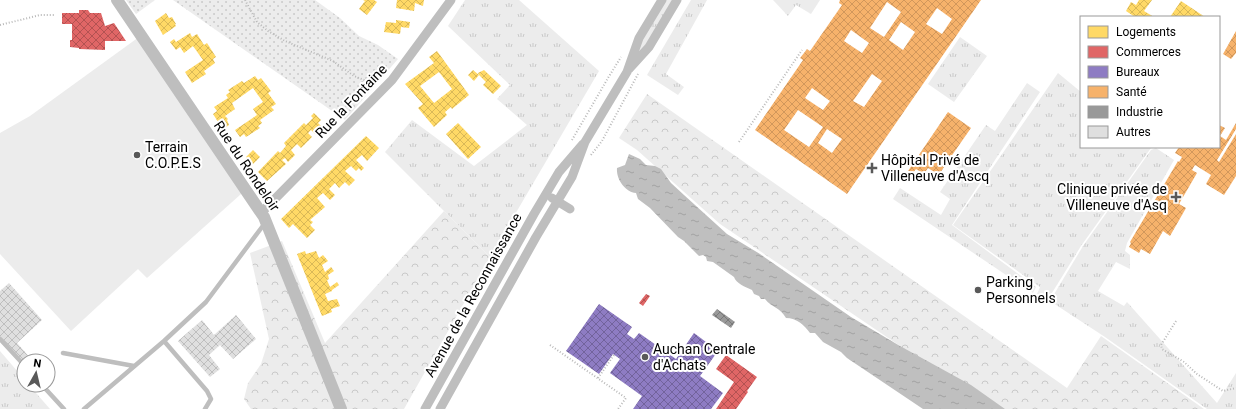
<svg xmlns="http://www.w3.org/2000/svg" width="1236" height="409" font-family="Roboto,sans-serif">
<defs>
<pattern id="grass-tufts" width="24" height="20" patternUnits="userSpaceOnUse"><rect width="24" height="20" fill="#ececec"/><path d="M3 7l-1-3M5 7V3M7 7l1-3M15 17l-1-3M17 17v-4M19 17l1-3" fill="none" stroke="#c9c9c9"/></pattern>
<pattern id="forest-crowns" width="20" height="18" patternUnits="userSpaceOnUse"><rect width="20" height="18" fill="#ececec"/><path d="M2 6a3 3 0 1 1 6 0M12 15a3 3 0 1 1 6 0" fill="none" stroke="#c9c9c9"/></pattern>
<pattern id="park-dots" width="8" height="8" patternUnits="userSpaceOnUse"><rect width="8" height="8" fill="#ececec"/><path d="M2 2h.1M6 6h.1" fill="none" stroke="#c9c9c9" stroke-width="1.8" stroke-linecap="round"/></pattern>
<pattern id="water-ripples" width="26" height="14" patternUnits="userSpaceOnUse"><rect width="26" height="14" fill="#bfbfbf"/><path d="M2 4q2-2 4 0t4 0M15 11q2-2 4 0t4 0" fill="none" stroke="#a2a2a2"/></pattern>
<pattern id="homes-cross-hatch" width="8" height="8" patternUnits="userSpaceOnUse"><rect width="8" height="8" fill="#ffd966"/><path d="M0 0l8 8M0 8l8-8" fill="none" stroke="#d9b857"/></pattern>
<pattern id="shops-cross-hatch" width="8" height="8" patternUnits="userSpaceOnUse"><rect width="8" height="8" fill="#e06666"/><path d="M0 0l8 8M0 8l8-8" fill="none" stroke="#b35252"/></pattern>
<pattern id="offices-cross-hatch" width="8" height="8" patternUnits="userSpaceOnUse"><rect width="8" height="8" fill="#8e7cc3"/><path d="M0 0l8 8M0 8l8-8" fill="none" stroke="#72639c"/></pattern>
<pattern id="health-cross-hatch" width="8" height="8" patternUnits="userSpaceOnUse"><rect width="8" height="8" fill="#f6b26b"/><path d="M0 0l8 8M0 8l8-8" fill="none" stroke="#d1975b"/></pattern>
<pattern id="industry-cross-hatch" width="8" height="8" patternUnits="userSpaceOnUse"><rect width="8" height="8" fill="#999"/><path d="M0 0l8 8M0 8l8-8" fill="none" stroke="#7a7a7a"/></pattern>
<pattern id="building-cross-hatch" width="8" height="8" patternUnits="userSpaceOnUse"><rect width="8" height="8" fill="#dfdfdf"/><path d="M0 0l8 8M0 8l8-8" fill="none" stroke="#bebebe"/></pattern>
</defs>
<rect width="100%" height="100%" fill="#fff"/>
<path fill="url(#grass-tufts)" d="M465 0H519L599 71 490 257 385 152 412 120 474 166 527 125 497 99 510 85 448 26Z
M665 0H674L649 40 640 52 636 51Z
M691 0H707L666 74 684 87 678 95 647 75Z
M773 0H820L811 14 796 5 788 16Z
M960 37 987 56 954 102 928 84Z
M1058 73 1081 92V147L1151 148 1081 246 1047 301 1037 294 1040 287 953 225Z
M1027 83 1040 92 952 225 1036 287 1033 293 893 199 900 188 941 215 950 199 940 192 986 125 995 131Z
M1156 148 1174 160 1127 243 1125 251 1130 255V269L1116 262 1098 291 1124 306 1127 302 1217 403 1236 373V409H1207L1105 337 1050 301 1083 246 1151 150Z
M0 351 24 379V385H29L50 409H0Z"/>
<path fill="url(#forest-crowns)" d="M647 94 1067 388 1101 336 1204 409H993L720 224 637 150 619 138Z
M444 211 490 257 404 409H251L244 399 248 383 261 364 269 339 250 253 282 241 325 343Z"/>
<path fill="url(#park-dots)" d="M126 0H155L136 14Z
M173 0H315L340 18 359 36 378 45 398 59 345 120Z"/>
<path fill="#ececec" d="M139 37 250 186 147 278 138 269 71 331 0 254V133L30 116Z"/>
<path fill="url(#water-ripples)" d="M629 154 640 159 646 165 655 166 661 169 671 183 684 195 727 234 760 254 851 317 900 346 971 385 1005 409H923L847 358 841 352 823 342 815 333H810C804 325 797 318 786 318 780 307 772 308 765 299H761L759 296 754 294 752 290C745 287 736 283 734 277L713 262 707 261 706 257 703 255 699 256 684 241 678 237 650 208 638 199 636 193C625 192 616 179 617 168L625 165Z"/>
<path fill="url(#homes-cross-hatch)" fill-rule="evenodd" d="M363 0H374L377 2 367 15 359 9 365 1Z
M397 0H424L423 6 415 3 414 11 396 8Z
M1139 0H1152L1144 11 1154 17H1135L1126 11 1131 2 1136 5Z
M1181 1 1205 17H1186L1184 16 1183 17H1170Z
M166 13 169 18 172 17 176 24H175L176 26 163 35 155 21Z
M396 20 410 22 409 28 401 27 400 34 384 32 386 22 396 23Z
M190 33 192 37 197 34 204 45 207 43 216 57 213 59 215 63 204 71 206 74 192 83 185 72 203 60 193 46 184 53 180 47 176 50 170 42 174 39 176 42Z
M437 51 469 95 452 109 451 107 445 112 447 115 434 127 418 108 423 104 405 84 434 63 429 57ZM439 72 452 89 434 103 420 86Z
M473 70 479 75 474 81 468 75Z
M484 70 501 86 493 94 483 85 486 82 479 75 478 73Z
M255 76 258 80 261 78 271 91 268 93 276 104 271 107 274 110 260 120 262 123 258 126 260 128 246 137 244 134 240 137 235 130 257 115 253 109 263 102 253 88 232 103 235 109 225 116 228 119 227 120 229 125 225 128 222 124 220 125 213 114 217 111 214 107 228 98 226 95 230 92 228 90 242 81 244 83Z
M314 113 321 120 318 123 322 127 315 134 311 130 308 133 312 137 301 148 297 144 291 150 295 155 288 162 285 158 282 160 286 164 267 181 258 172 278 151 280 153 286 146 284 143 304 123 306 125 313 118 311 116Z
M458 123 481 147 468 159 446 134Z
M366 136 379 148 367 161 362 155 356 160 364 168 361 171 359 168 356 171 351 166 345 171 355 180 349 186 345 182 339 188 335 183 329 189 335 195 330 200 323 193 317 198 325 207 310 220 313 222 310 225 315 230 307 238 293 224 289 228 281 219Z
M253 150 260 157 253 164 246 157Z
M305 251 306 254 316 251 319 258 323 255 328 261 322 265 325 272 331 267 334 271 328 275 329 279 327 280 330 287 337 282 339 285 332 290V291L325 294 328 301 337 299 340 306 331 309 332 312 322 316 297 254Z"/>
<path fill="url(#shops-cross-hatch)" d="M79 10H88L90 13H101L105 26 114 23 126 41H105V50L79 49V48L70 47V40H72V24H62V13H79Z
M646 294 650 296 643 306 639 303Z
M726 355 757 377 747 391 748 392 736 409H716L734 382 716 369Z"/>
<path fill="url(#offices-cross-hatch)" d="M599 304 632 327 627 334 634 339 639 333 676 359 694 333 718 351 700 376 723 393 711 409H633L642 396 610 373 620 359 613 354 599 374 566 351Z"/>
<path fill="url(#health-cross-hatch)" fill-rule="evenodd" d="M840 0H981L847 194 755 130 803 60 800 58 804 53 807 49 810 51 842 5 839 3ZM887 2 901 12 884 37 870 28ZM937 8 952 19 942 34 926 24ZM901 22 915 32 903 50 889 40ZM851 30 869 43 862 53 844 41ZM872 74 882 81 864 107 853 101ZM812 88 830 101 823 110 805 98ZM798 110 823 127 809 147 784 130ZM827 129 842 139 832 153 818 143Z
M1236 31V53L1231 59 1223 54Z
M948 112 971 128 948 161 934 151 929 157 944 167 939 175 928 168 924 174 916 169 912 174 908 171Z
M1236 123V129L1217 160 1219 162 1236 134V176L1224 195 1206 184 1211 175 1195 165 1192 170 1197 173 1179 204 1186 208 1170 236 1163 231 1150 254 1141 249 1139 253 1129 247 1131 243 1130 242 1178 161 1179 162 1182 157 1175 153 1179 147H1219V125L1225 128 1220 136 1226 140Z"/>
<path fill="url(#industry-cross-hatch)" d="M717 309 735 322 731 328 712 315Z"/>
<path fill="url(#building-cross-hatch)" d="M9 283 42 320 17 343 33 361H24V362L0 336V291Z
M236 315 256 339 233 359 220 345 209 355 220 369 210 377 178 341 202 320 214 335Z"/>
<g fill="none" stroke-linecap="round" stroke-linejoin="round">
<path stroke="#b9b9b9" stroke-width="2" stroke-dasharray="1 2" stroke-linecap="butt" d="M245 0 257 22 268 31 285 41 333 61 354 76 374 84
M0 25 40 15H54
M572 140 608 78 621 57
M739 142 802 50
M591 155 602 141 638 74
M1176 321 1161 345 1162 349 1184 362 1197 374 1223 391 1236 388
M550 345 626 398 618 409
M598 378 614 355"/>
<path stroke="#bebebe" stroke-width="4.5" d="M0 339 24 365
M164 341 207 391 211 399 205 409
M63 353 134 366
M42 385 64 409
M84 409 164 341 206 302 265 223"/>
<path stroke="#bebebe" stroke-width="9" d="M629 69 649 47 677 0
M552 198 570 209
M261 213 392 80 451 0
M425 409 534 214 559 172 583 144
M440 409 536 237 572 177 585 142 627 72 639 38 662 0"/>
<path stroke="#bebebe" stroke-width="12" d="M117 0 264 217 341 409"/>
</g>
<g fill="#595959" stroke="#fff" stroke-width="1.5">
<circle cx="137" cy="155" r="4"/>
<path d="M870 162h4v4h4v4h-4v4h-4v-4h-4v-4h4z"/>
<path d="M1174 191h4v4h4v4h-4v4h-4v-4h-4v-4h4z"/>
<circle cx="978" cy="290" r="4"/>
<circle cx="645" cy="357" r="4"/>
</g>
<g text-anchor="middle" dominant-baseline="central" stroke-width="4" stroke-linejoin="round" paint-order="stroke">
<g font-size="14" fill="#000" stroke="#fff">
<text transform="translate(351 101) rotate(-46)">Rue la Fontaine</text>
<text transform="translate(247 166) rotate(56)">Rue du Rondeloir</text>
<text transform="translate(473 295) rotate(-61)">Avenue de la Reconnaissance</text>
</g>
<g font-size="14" fill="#000" stroke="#fff" text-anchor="start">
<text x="145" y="147">Terrain<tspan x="145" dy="16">C.O.P.E.S</tspan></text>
<text x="881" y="160">Hôpital Privé de<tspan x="881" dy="16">Villeneuve d'Ascq</tspan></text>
<text x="1167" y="189" text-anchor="end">Clinique privée de<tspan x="1167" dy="16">Villeneuve d'Asq</tspan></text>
<text x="986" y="282">Parking<tspan x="986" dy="16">Personnels</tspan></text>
<text x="653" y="349">Auchan Centrale<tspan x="653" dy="16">d'Achats</tspan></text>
</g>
</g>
<rect x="1080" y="16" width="140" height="132" fill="#ffffff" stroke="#999999"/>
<rect x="1088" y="26" width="20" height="12" fill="#ffd966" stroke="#999999"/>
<text x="1116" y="36" font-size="12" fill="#000000">Logements</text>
<rect x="1088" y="46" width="20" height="12" fill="#e06666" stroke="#999999"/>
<text x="1116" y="56" font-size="12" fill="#000000">Commerces</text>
<rect x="1088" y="66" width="20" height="12" fill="#8e7cc3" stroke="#999999"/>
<text x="1116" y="76" font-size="12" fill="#000000">Bureaux</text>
<rect x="1088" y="86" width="20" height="12" fill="#f6b26b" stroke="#999999"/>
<text x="1116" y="96" font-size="12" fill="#000000">Santé</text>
<rect x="1088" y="106" width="20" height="12" fill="#999999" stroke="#999999"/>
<text x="1116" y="116" font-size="12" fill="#000000">Industrie</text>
<rect x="1088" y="126" width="20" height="12" fill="#dfdfdf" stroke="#999999"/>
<text x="1116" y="136" font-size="12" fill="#000000">Autres</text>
<g transform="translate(36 373) rotate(8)"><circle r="19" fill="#ffffff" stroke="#999999"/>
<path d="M0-3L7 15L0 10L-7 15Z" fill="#595959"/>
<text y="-6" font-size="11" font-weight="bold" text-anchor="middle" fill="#000000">N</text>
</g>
</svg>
